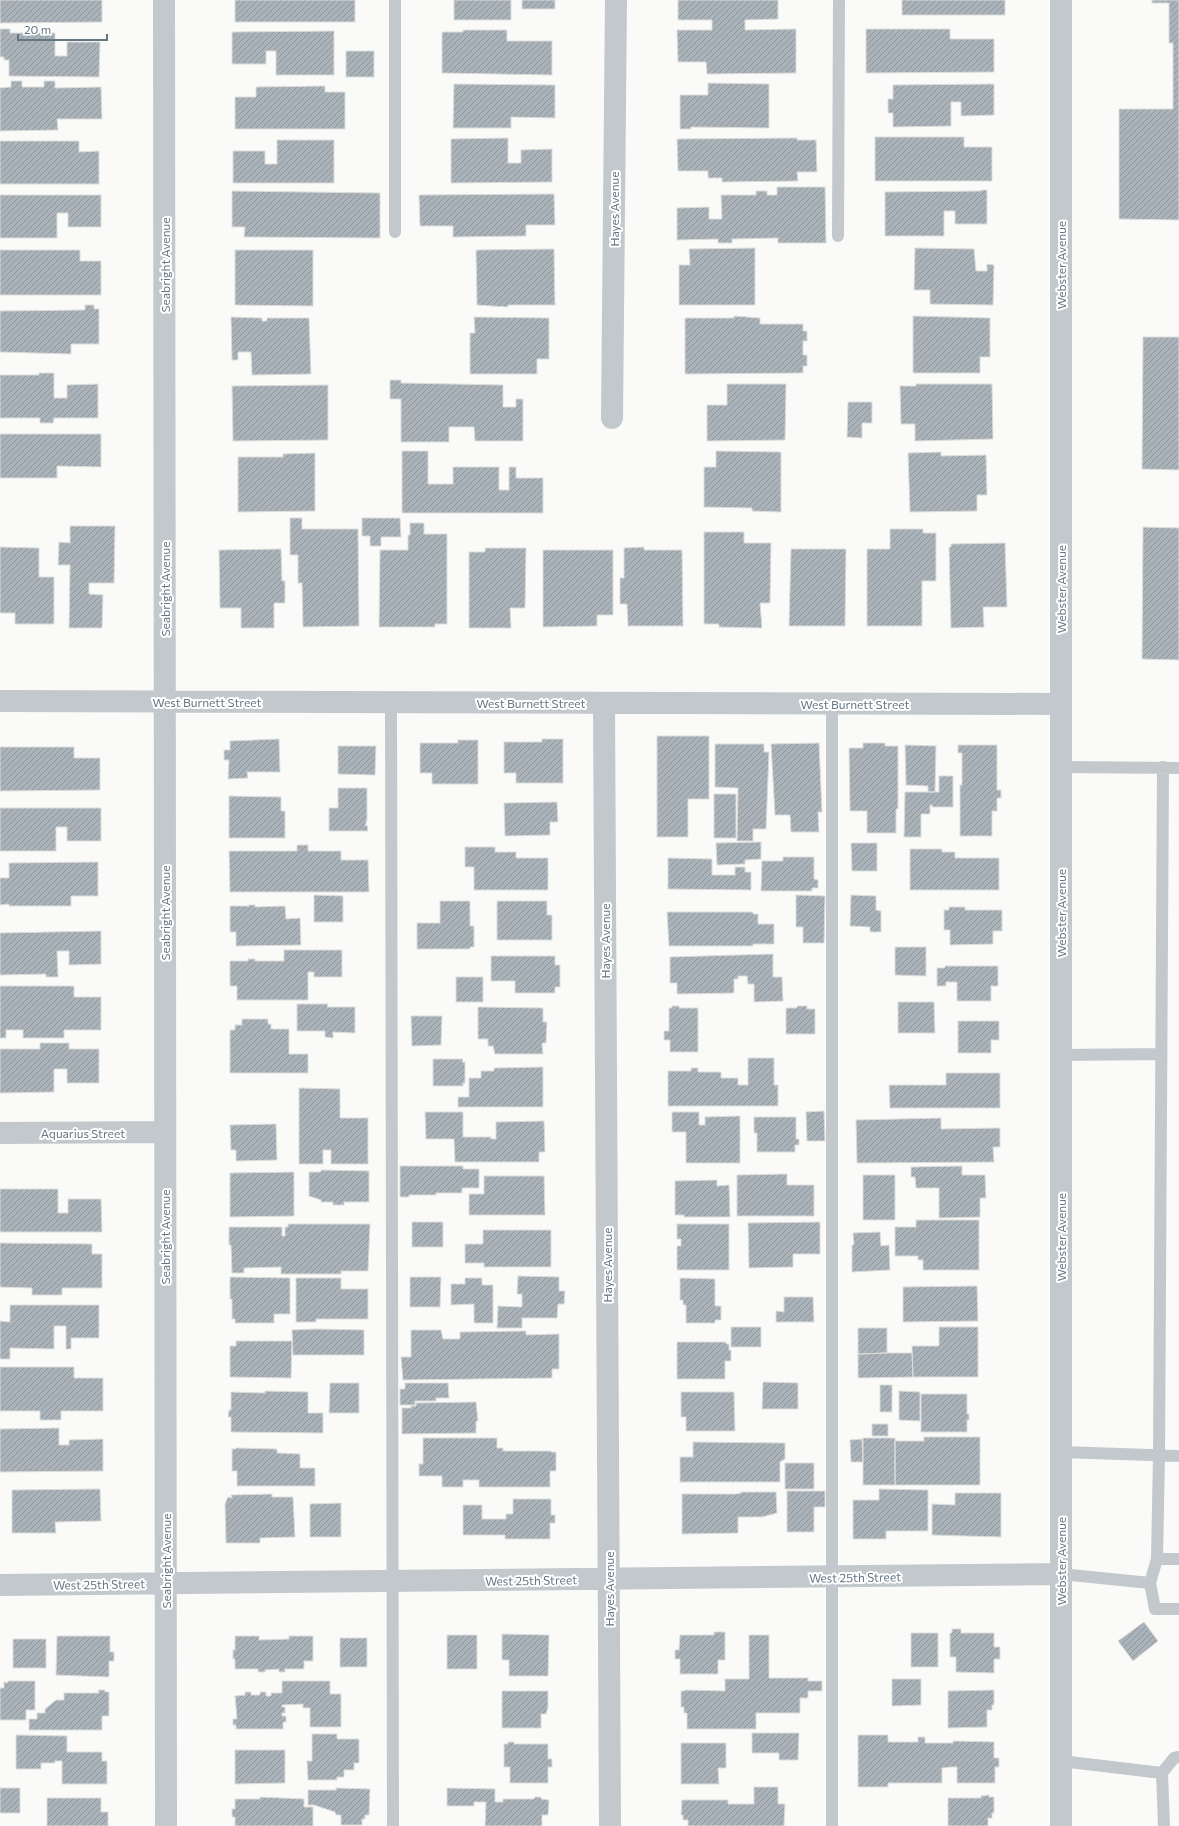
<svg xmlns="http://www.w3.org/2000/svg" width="1179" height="1826" font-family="Commissioner,sans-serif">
<defs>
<pattern id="building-hatch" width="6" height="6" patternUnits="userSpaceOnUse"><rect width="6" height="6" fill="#aab3b9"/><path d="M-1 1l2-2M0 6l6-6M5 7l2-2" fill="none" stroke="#8e969c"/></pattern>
</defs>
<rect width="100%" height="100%" fill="#fafaf8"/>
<path fill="url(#building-hatch)" stroke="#dcdcda" d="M0 0H102V22L0 23Z
M235 0H355V22H235Z
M454 0H511V20H454Z
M522 0H555V9H522Z
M678 0H778V19L745 20V30L796 29V73L707 74 706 62H678L677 30H712V20H678Z
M902 0H1005V15H902Z
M1152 0H1179V220L1119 219V109H1173V43H1169V3H1152Z
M0 29H10V33H55V56H67V42H100L99 77 9 76V60H4V57H0Z
M866 29H950V39H994V72L866 73Z
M463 30H507V41H552V75L442 73V32H463Z
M334 31V75H276V51H266V64H232V32Z
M346 51H374V77H346Z
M11 81H22V87H44V81H55V88L101 87 102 119H57L58 130 0 131V88L11 87Z
M708 83 769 84V128L691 127V129H680V95H708Z
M454 84 555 85V118L511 117V128H453Z
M994 84V115L961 116V102H951V126L893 127V113H888V99H893V85Z
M325 86V92H345V129H235V97H256V87Z
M875 137H964V147H992V181H875Z
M508 138V163H521V150L552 149V182L451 183V139Z
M797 138V140H816L817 172H797L798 181 722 182V178H708V171H678L677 139Z
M277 140H334V183H233V151H265V164H277Z
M0 141H79V152L99 151V184H0Z
M777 187H825L826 243H778V238L732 239V243H718V239L677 240V208L709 207V219H722L721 195H756V191H767V195H777Z
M981 190H987V224H955V211H944V236H885V192L981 191Z
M232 191 380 193V238L244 237 245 227H232Z
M554 194 555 225H526V236L453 237V226H420L419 195Z
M0 195H101V227H68V213H57V238H0Z
M755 248V305H679V265H690L689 249Z
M915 248 974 249 976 271H987V264L994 265 993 305 930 304V290H914Z
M554 249 555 305H508V307L477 305 476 250Z
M0 250H80V261H101V295H0Z
M235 250H313V306L235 305Z
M85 305H94V309H99V344H71V354L0 352V311L85 310Z
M734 316 760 318V324H803V331H807V341H803V355H807V366H803V373L685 374V318H734Z
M913 316 990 318V357H980V373H913Z
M231 317 262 318V321H267V318H309L311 374 252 375 251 352H238V360H232Z
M474 317 549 318V359H537V374H470V333H475Z
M1143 337H1179V470L1142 469Z
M39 373H54V398H67V385L98 384V418H54L53 423H40V418H0V375H39Z
M390 380H401V383L503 385V407H516V399H523V441H475L474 427H449V442H401V399H390Z
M727 384H786L785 440 707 441V405H727Z
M916 384H992L993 439 915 441V424H901L900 386H916Z
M328 385V440L233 441 232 386Z
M848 402H872V423H862V438L847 437Z
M0 434H101V467L57 466V478H0Z
M402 451H428V484H453V467H499V490H509V467H516V478H543V513H402Z
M716 451 781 452V512L752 511V508L704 507V467H716Z
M941 452V456L986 455 987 495H977V511L910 512 908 453Z
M315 453V511L238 512V457H283V454Z
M290 518H302V529H358L359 626 303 627 302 583H298V555H290Z
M362 518H400L401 537H381V546H370V536H362Z
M410 523H424V534H447V624H435V627H379L380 550H408V535H410Z
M70 526H115L114 583H89V594L103 595 102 628H69L70 565H58L59 542 70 543Z
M1143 527 1179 528V660L1142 659Z
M890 529H923V533H936V581H922V626H867V549H890Z
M704 532H744V543H771L770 603H760L762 628 719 627V624H704Z
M1005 543 1007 607H983L984 627 951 628 949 547H951V544Z
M0 547 39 548V577H54V624H15V613H0Z
M644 547V550H682L683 626H628L627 604H620V578H624V548Z
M485 548H526L525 608H510L511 628H469V552H485Z
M281 549 282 581H285V603H274V628H241V608H220L219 550Z
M791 549H846L845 626H789Z
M543 550H613V615H597V626L543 627Z
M657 736H709V799H688V837H657Z
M279 739 280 772H247L248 778 228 779 229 760H224V750H230V741Z
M542 739H563V783H516V773H504V742H542Z
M458 740H478V784H432V773H420V743H458Z
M819 743 822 812H818L819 832H791L790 815H775L771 744Z
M863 743H885V746H898V809H896V833H867V811H850L849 748H863Z
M715 744H764V752H769L766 829H753V841H737L738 788 715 787Z
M905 745 936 746 935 792H928V786L906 785Z
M958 745H997V790H1001V798H997V811H992V836H960V785H962V753H958Z
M338 746H376L375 775 338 774Z
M0 747H74V758H100V790L0 791Z
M939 776H953V807H932V805H930V814H921V837H904L905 792H939Z
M338 788H367V820L365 826 367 825 368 831H329V808H338Z
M714 794H736V838H714Z
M229 796 281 797V811H285V838H229Z
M557 802 558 822H550V835L505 836 504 803Z
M0 808H101V841H67V827H56V851H0Z
M761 842V859L745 860V864L717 865 716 843Z
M851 843H877V871H852Z
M297 845H308V851H341V860H368L369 892H230L229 851H297Z
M465 847H495V852H516V858H548V890H474V867H465Z
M910 849H942V852H955V858H999V890H910Z
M783 857H814V879L818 880V888H812V891H761L762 861H783Z
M668 858 712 859V875H735V867H745V872H751V890L668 889Z
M98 862V896H71V906H9V904L0 905V878H9V863Z
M314 895 343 896V922H314Z
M796 895 825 896 824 943H803V927H796Z
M851 895 876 896V910L881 911V932H870V927L850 926Z
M440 901H470V926H474V947H470V949H417V923H440Z
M497 901H547V915H552V940H497Z
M249 905H255V907L285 906 286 919 300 918 301 945 236 946V932H230V906H249Z
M949 907H965V910H1002V931H993V944L950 945V930H944V910H949Z
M667 912H753V914H758V924H774V944H753V946H669Z
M101 931V964L69 965V951H57L58 977H46V974L0 975V933Z
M895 947H926V976L895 975Z
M284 950H342V977H314V972H308V1000H237V986H230V961H248V959H255V961H284Z
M773 954V977H782L783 1001 754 1002V984H748L747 976H738V979H734V993L677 994V983H670V957Z
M491 956H555V965H560V987H555V993H515V981H491Z
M945 966H998V986H991V1001H957V982H946V986H937V968H945Z
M456 977H483V1002H456Z
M0 986H74V997H101V1030H64V1038H23V1030H6V1038H0Z
M898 1002H934L935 1033H898Z
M297 1004H328L327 1007H355V1033L333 1032V1038L325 1037V1031H297Z
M672 1006H679V1008H698V1052H670V1040H664V1031H669V1008H672Z
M797 1006H807V1009H815V1034H786V1008H797Z
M478 1007 543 1008V1022H547L546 1043H542L543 1054H495L493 1046H488V1039H478Z
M411 1016H442L441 1045 412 1046Z
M242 1019H268V1024H271V1029H289V1054H308V1073H230V1030H235V1025H242Z
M958 1021H999V1040H991V1053H958Z
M40 1043H69V1049H99V1083H67V1069H54V1092L0 1093V1049H40Z
M748 1058H774V1085H778V1106H668V1071H691V1068H698V1072H721V1078H738V1085H748Z
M433 1059H463L462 1062H465V1083H463V1086H433Z
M543 1067V1107H458V1097H469V1078H481V1071H494V1068Z
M946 1073H1000V1108H890L889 1085H946Z
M299 1088 340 1089V1118H368V1164H331V1150H323V1164H299Z
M824 1111 825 1141H807L806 1112Z
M425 1112H463V1137H491V1139H496V1122L544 1121 545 1152H539V1162H455L454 1139H426Z
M672 1112H699V1125H705V1117L740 1116V1163H686V1132H672Z
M754 1117H796V1139H799V1145H795V1152H757V1133H754Z
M941 1118V1129L1000 1128V1147H993L994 1162 857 1163 856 1120Z
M276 1124 277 1160 236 1161V1150H231L230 1125Z
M400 1166H463V1169H479V1188H462V1193H436V1195H409V1197H400Z
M962 1166V1175H985L986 1198H980V1217L939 1218V1188H916L915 1177H911V1167Z
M321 1170 369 1171V1202H344V1205H333V1202H321V1200L309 1196V1172H321Z
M294 1172V1216L230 1217V1173Z
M787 1174V1185H814V1216H737V1175Z
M863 1175H895V1220H863Z
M484 1176H544L545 1215H469V1194H484Z
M717 1180V1186L729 1185 730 1217H684V1215H675V1181Z
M0 1189H58V1213H68V1199H101L102 1232H0Z
M916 1220H979V1270H923V1260H918V1256H895V1227H916Z
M412 1222H443V1247H412Z
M820 1222V1254H793V1267L749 1268 748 1223Z
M288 1224H370L368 1271H341V1274H281V1267L244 1268V1273H232L231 1245H229V1227H282V1236H285V1227H288Z
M677 1224H729V1270H677V1246H681V1239H677Z
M483 1230H551V1267H484V1263H465V1244H483Z
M880 1232 881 1246 889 1245 890 1270 852 1272V1245H854L853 1233Z
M0 1243 92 1244V1254H102V1288H62V1295H32V1288L0 1287Z
M518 1276 559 1277V1291H565L564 1304H558L557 1318H522V1328H497L498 1306 522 1307V1294H517Z
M230 1277 290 1278V1314H274V1323H235V1319H232V1299H230Z
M410 1277H441L440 1307H410Z
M296 1278H341V1289H368V1319H316V1322H296Z
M465 1278H482V1285H493V1323H474V1304L451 1305V1284H465Z
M680 1278 715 1279V1306H721V1320H715V1323H686V1305H683V1300H680Z
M977 1286 978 1321 903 1322V1287Z
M784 1297H813L814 1322H776V1311L784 1312Z
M10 1305H99V1338H71V1349H66V1326H54V1349L10 1348V1359H0V1321L10 1322Z
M731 1327H761V1347H731Z
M939 1327H978V1377H913L912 1346H939Z
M858 1328H887V1353L858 1354Z
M316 1329 364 1330V1355H293L292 1330Z
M411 1330H441L443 1339H460V1332L526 1331V1335L559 1334V1369H552V1378L403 1380 401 1357H411Z
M236 1341H292L291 1378 230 1377V1346H236Z
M677 1342H726V1344H729V1350H731V1361H725V1379H677Z
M887 1353H912L913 1377 858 1378V1354Z
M0 1367H74V1378H103V1411H61V1420H40V1411H0Z
M763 1382 798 1383V1409H762Z
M330 1383H359V1413H329Z
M405 1383H448L449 1398H436V1401H415V1405H400V1389H405Z
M880 1385H892V1412H880Z
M265 1391 308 1392V1413H323V1433L231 1432V1417H228L229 1410H231V1392L265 1393Z
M899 1391 920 1392V1421L899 1420Z
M681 1392H734L735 1431H686V1417H681Z
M921 1394H967V1414H969V1420H967V1432H921Z
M476 1402 478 1421H476V1433L402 1434V1408H411V1406H416V1403Z
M872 1424H888V1436H872Z
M59 1428V1445H69V1440L103 1439V1471L0 1472V1429Z
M924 1437H980V1485H895V1441H924Z
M423 1438H497V1448H503V1451H551V1452H556V1471H550V1487H479V1480H463V1487H442V1476H419V1464H423Z
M863 1438H895V1485H863Z
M862 1439 863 1462H851L850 1440Z
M693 1442 785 1443V1459L780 1462V1482H680V1457H693Z
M236 1448 277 1449V1453L300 1454V1468H315V1486H237V1471H232V1449H236Z
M785 1463H814V1489H785Z
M100 1489 101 1521 55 1522 56 1533H12V1490Z
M879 1489 928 1490V1531H886V1539H853V1500H879Z
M787 1491H825V1507H814V1532H787Z
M741 1492H776L777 1513 762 1517H738V1533L682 1534V1494H736L741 1493Z
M955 1493H1001V1537L932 1535V1504L955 1505Z
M272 1494V1497H293L295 1537 260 1538V1543H226L225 1504 228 1497 232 1498 231 1495Z
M513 1499H551V1515H555V1523H550V1539H505V1535H463V1505H482V1519H506V1514H513Z
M341 1503V1537H310V1504Z
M1144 1622 1158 1641 1133 1661 1118 1641Z
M952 1629H961V1633H994V1647H1000V1659H994V1673L956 1672V1657H950V1633H952Z
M714 1632H725V1660H718V1674H680V1659H675V1650H679L680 1635H714Z
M911 1633H938V1667H911Z
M502 1634 549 1635 548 1676H509V1660H502Z
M447 1635H477V1669H447Z
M749 1635H769V1678H808V1681H822V1691H808V1698H800V1713H756V1729H687V1713H684V1707H681V1691H685V1690L725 1691V1679H749Z
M57 1636H110V1652H114V1661H109V1677L56 1675Z
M235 1636H259V1640L289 1639V1636H313V1661H304V1669H285V1672H279V1669L265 1670V1672H258V1669H235V1659H233V1650H235Z
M340 1638H367V1667H340Z
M13 1639H46V1668H13Z
M892 1679H921V1705L892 1706Z
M8 1681H35V1710H26V1720H0V1688H4V1682L8 1683Z
M282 1681H330V1694H341V1727H310V1708H303V1704L282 1705V1707H285V1713H282V1716H286V1722H283V1729H236V1725H233V1719H237L235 1696 245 1695V1692H251V1695H260V1692H266V1696H271V1693H282Z
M98 1690H105V1692H109V1716H102V1730H29V1719H37V1713H45V1709L56 1700H64V1693H99Z
M994 1690V1705H992V1710H987V1727L948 1728V1691Z
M502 1691H548V1707L546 1714H541V1728H502Z
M752 1733H799L798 1760H779V1753H752Z
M312 1734H337V1739H359V1763H354V1770H344V1777H337V1780H308L307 1761H312Z
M16 1735 67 1736V1752H102V1761H107V1784H62V1761H55V1763H41V1769H16Z
M858 1735H888V1742H918V1737H925V1743H953V1741L994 1742V1758H999V1767H995V1783H957V1767H951L942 1768V1783H888V1787H858Z
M508 1742H514V1744H548V1759H552V1767H548V1783H510V1767H504V1744H508Z
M681 1743H726V1768H718L719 1784H681Z
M235 1750H285V1783L235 1784Z
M754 1787H778V1804H785L784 1826H688V1820H683V1815H681L682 1800H728V1804H754Z
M0 1788H20V1813H0Z
M336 1788 370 1789 369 1815H365V1819H362V1825H341V1815H336L335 1812 314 1805H308V1790H336Z
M447 1788 495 1789V1802H503V1799H534L535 1797H541V1799L549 1800 548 1815H542V1826H485L486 1802H474V1806H447Z
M989 1795V1797H994V1813H992V1818H988V1826H948V1798H981V1796Z
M260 1797 304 1799V1807H313V1826H235V1817H232V1809H235V1799H260Z
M47 1798H101V1812H108V1826H47Z"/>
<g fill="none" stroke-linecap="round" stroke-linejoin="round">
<path stroke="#c3c8cc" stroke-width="12" d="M395 232V0
M838 236 839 0
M391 703 393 1826
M832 704V1826
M1061 767 1179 768
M1163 767 1159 1455 1157 1559 1150 1583 1155 1609H1179
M1061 1055 1161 1054
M1061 1452 1179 1456
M1157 1559H1179
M1061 1574 1150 1583
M1061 1761 1162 1773
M1164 1826 1162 1773 1174 1758 1179 1757"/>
<path stroke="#c3c8cc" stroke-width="22" d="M164 0 166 1826
M1061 0V1826
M612 418 616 0
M0 701 1061 704
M604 703 610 1826
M0 1133 165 1132
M0 1585 1061 1574"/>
</g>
<g text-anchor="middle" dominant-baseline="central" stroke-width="4" stroke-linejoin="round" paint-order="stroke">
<g font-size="12" fill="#657683" stroke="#fff">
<text transform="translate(614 209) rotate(-90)">Hayes Avenue</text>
<text transform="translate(165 265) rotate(-90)">Seabright Avenue</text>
<text transform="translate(1061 265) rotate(-90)">Webster Avenue</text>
<text transform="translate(165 589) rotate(-90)">Seabright Avenue</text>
<text transform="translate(1061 589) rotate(-90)">Webster Avenue</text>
<text x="207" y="702">West Burnett Street</text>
<text x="531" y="703">West Burnett Street</text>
<text x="855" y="704">West Burnett Street</text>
<text transform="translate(165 913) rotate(-90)">Seabright Avenue</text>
<text transform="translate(1061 913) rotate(-90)">Webster Avenue</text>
<text transform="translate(605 941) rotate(-90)">Hayes Avenue</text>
<text x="83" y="1133">Aquarius Street</text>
<text transform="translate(165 1237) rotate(-90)">Seabright Avenue</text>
<text transform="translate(1061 1237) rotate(-90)">Webster Avenue</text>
<text transform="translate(607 1265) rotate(-90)">Hayes Avenue</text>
<text transform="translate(166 1561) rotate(-90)">Seabright Avenue</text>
<text transform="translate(1061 1561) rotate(-90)">Webster Avenue</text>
<text transform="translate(855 1577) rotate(-1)">West 25th Street</text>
<text transform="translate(531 1580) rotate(-1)">West 25th Street</text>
<text transform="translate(99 1584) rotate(-1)">West 25th Street</text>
<text transform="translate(609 1589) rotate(-90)">Hayes Avenue</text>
</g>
</g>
<path d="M18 34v6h89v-6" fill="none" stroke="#657683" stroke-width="2"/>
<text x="24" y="34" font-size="12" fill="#657683" stroke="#ffffff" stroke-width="3" paint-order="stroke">20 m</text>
</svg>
